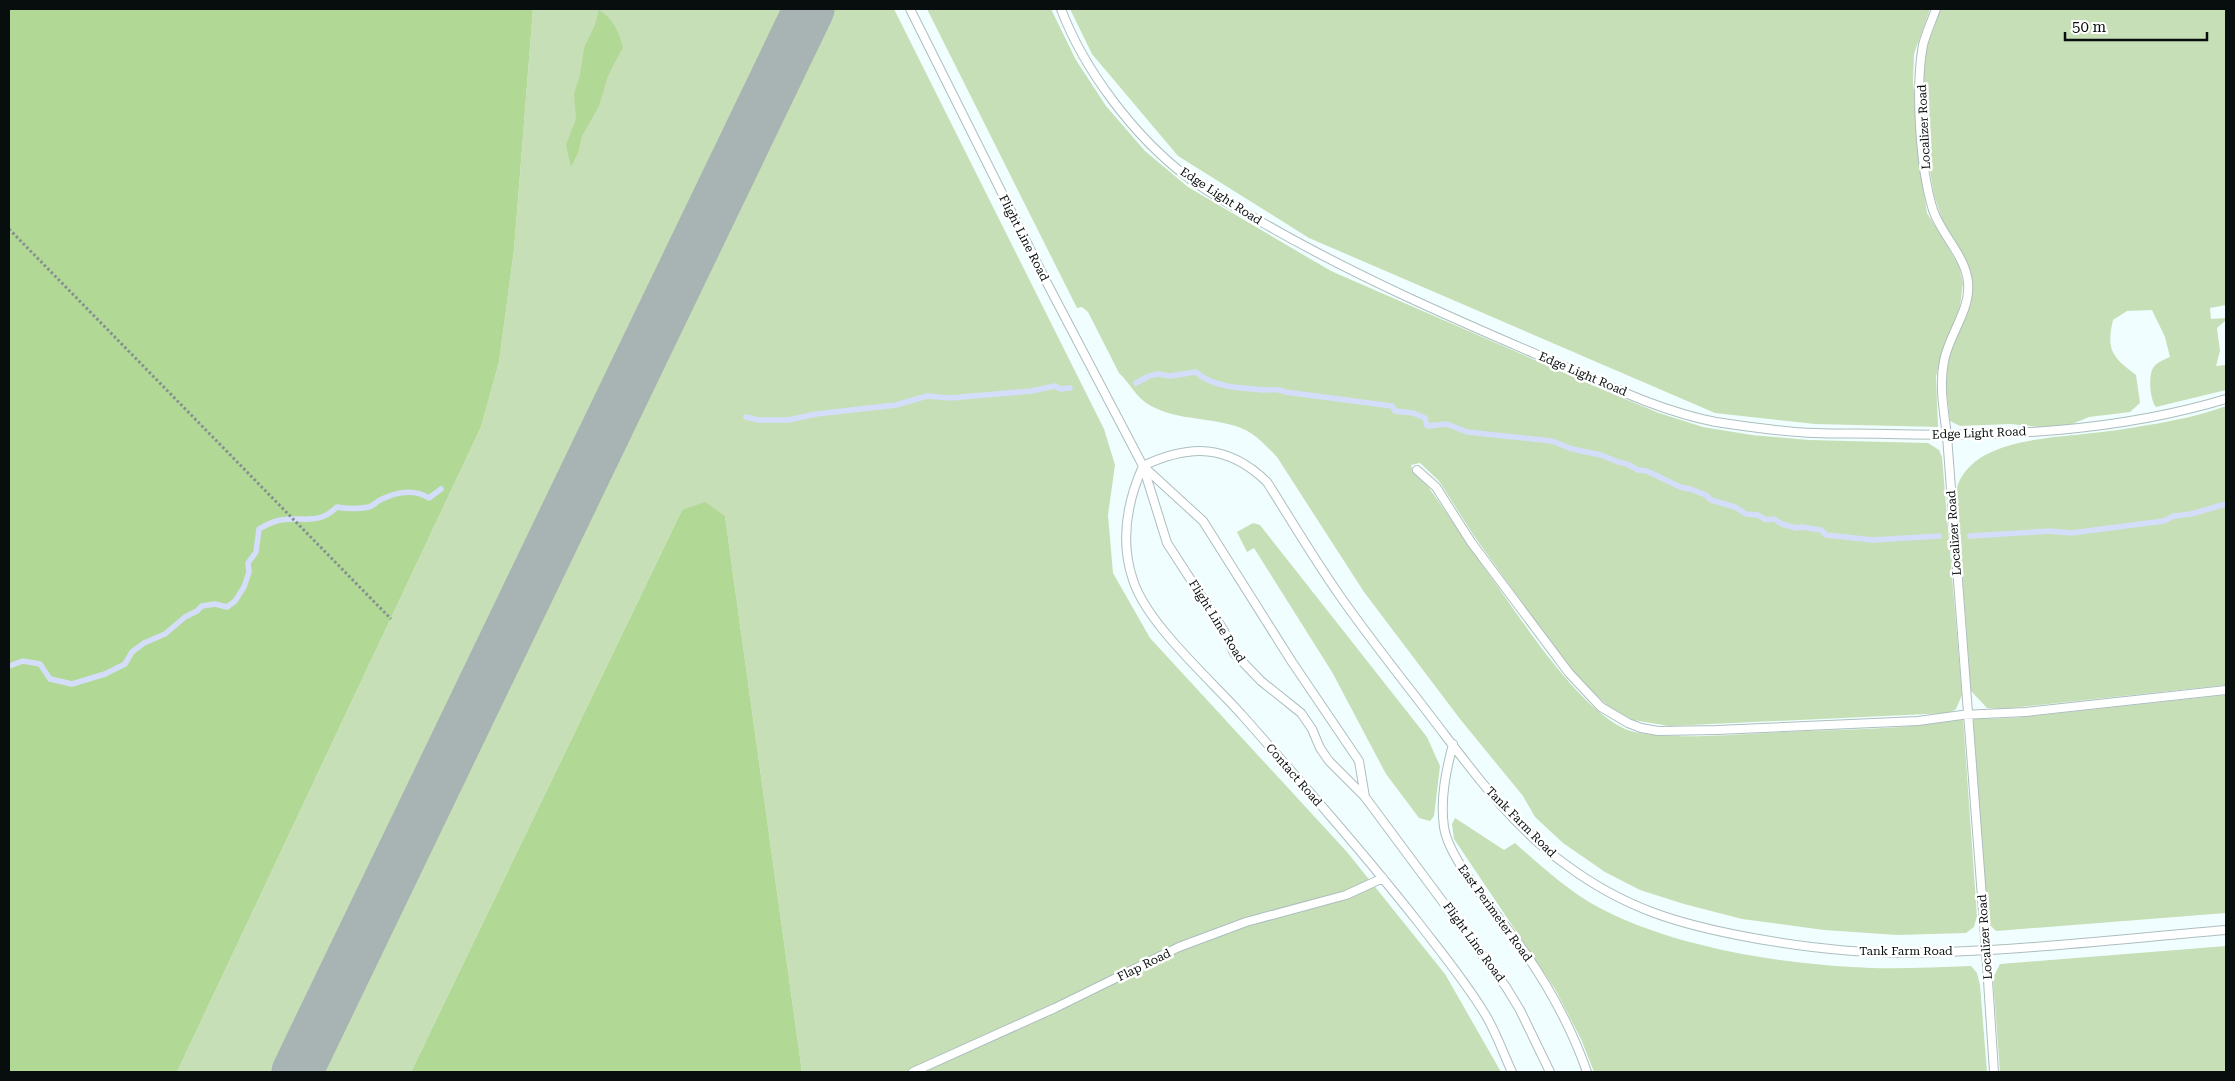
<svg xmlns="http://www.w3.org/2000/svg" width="2235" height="1081" font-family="'Roboto Serif',serif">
<rect width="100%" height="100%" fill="#f0feff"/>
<path fill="#c7dfb6" d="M533 9H894L1104 429 1115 465 1108 515 1113 573 1150 638 1347 852 1445 974 1501 1072H802L725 516 682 510 411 1072H177L481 427 499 362 514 250Z
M927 9H1051L1076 60 1106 106 1145 151 1188 187 1331 271 1606 391 1659 413 1703 427 1752 435 1809 440 1928 443 1939 450 1942 457 1962 695 1956 709 1949 713 1669 726 1633 720 1608 706 1583 683 1552 644 1474 536 1439 481 1420 463 1411 465C1414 477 1423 479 1429 488 1450 517 1469 547 1490 576 1523 621 1574 703 1623 728 1653 743 1749 733 1785 732 1844 729 1905 730 1963 719L1977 916 1974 927 1966 933 1897 935 1824 930 1742 919 1684 904 1640 890 1605 872 1563 843 1535 817 1523 796 1460 719 1364 592 1277 457C1266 446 1256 434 1241 428 1212 417 1179 421 1151 406 1136 398 1131 384 1119 373L1088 312 1082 307 1077 308Z
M1070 9H1930L1914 54 1913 81 1923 188 1927 213 1959 266 1963 283 1960 306 1941 355 1936 377 1938 427 1815 424 1715 413 1309 238 1178 156 1092 54Z
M1941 9H2226V305L2210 308 2211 319 2226 318V320L2217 328 2220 351 2216 366 2226 365V390L2156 407C2150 400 2148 376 2153 368 2157 362 2163 360 2170 357L2165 337 2152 310 2127 311 2113 320C2106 350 2112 357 2136 375L2140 403 2130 412 2089 417 2060 429 2010 424 1960 426 1950 421 1945 377 1948 354 1970 302 1973 284 1967 262 1942 219 1934 195 1929 165 1922 76 1924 54Z
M2226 406V685L2002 709 1987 708 1971 691 1956 491C1968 441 2042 439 2083 434 2105 432 2127 429 2148 425 2174 421 2201 415 2226 406Z
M1253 523 1260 525 1427 737 1440 766 1434 816 1430 821 1419 818 1386 774 1332 672 1254 548 1247 552 1237 532Z
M2226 695V913L1996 931 1989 924 1987 915 1973 719 2014 718Z
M1455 818 1504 850 1515 843C1541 866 1566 889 1596 906 1667 945 1773 963 1853 967 1892 970 1932 967 1971 966L1977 973 1980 985 1987 1072H1594L1581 1039 1555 989 1454 839 1452 824Z
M2226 946V1072H2000L1993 978 2000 964Z"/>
<path fill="#b2d896" d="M9 9H533L514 250 499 362 481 427 177 1072H9Z
M599 10C614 19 618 31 623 47L608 76 599 106 582 136 578 153 571 167 566 145 576 119 574 94 580 75 584 48 595 25Z
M705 502 725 516 802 1072H411L682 510Z"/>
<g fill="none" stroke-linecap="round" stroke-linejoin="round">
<path stroke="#d4defa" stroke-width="5.5" d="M1136 383 1149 376 1158 374 1170 376 1196 372C1213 388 1243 388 1265 390 1273 390 1277 388 1285 392L1392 406 1395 411 1413 413 1425 418 1427 426 1447 424 1467 432 1552 441 1572 449 1601 455 1618 462 1627 464 1638 470 1647 471 1680 487 1690 489 1706 495 1711 500 1735 507 1746 514 1758 515 1766 520 1774 519 1782 524 1796 528 1802 527 1821 530 1826 535 1873 540 1939 536
M746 417 758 420H788L816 414 896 405 927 396 950 398 1031 391 1055 386 1060 389 1070 388
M1970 536 2050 531 2071 533 2164 521 2174 516 2191 514 2226 504
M9 666 23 661 40 664 50 679 72 684 105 674 125 664 132 652 144 643 165 634 185 617 197 611 202 606 215 604 227 607 235 601 244 587 249 572 248 563 256 552 259 529C266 525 273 521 281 520 304 516 317 526 337 507 346 509 360 509 369 507 373 506 376 502 380 500 396 492 413 488 429 498L441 489"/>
<path stroke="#a8b3b4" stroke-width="51" d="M297 1072 809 9"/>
<g stroke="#adbebf" stroke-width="10">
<path id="lane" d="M910 9 1047 283 1143 466 1167 543 1224 631 1234 653 1261 681 1301 713 1312 729 1320 748 1329 761 1365 797 1506 987 1520 1010 1550 1072
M1061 9C1084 70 1134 136 1186 176 1210 194 1238 209 1265 224 1352 274 1445 315 1538 355 1595 379 1654 410 1716 422 1749 427 1782 432 1815 433 1839 434 1863 433 1887 434 2001 437 2116 432 2226 399
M1936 9C1932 20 1926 33 1923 45 1915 88 1920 168 1933 210 1942 236 1965 255 1968 282 1971 310 1949 334 1944 361 1939 386 1944 411 1947 436L1986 950 1994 1072
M1143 466C1190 444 1228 444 1267 482 1291 520 1314 559 1340 596 1370 639 1403 680 1435 722 1474 773 1512 826 1565 864 1625 909 1681 925 1753 938 1803 947 1854 953 1905 953 2012 952 2120 939 2226 930
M1143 466C1127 502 1120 542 1133 580 1147 624 1210 679 1242 715 1302 783 1362 851 1418 922 1441 952 1465 981 1485 1014 1496 1032 1503 1053 1512 1072
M1144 467 1203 521 1292 662 1359 761 1365 797
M1417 470 1436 487 1471 542 1569 673 1601 707 1628 723 1641 728 1658 731 1717 730 1918 721 1962 715 2026 712 2226 690
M1453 744C1446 771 1440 799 1444 827 1449 863 1505 922 1526 954 1550 989 1573 1032 1587 1072
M913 1072 1055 1008 1179 947 1246 922 1346 895 1383 878"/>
</g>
<path stroke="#859090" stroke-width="3" stroke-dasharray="2.5 2.5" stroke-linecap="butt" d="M9 229 391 619"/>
<use href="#lane" stroke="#fff" stroke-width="8"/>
</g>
<g text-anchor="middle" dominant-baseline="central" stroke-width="5" stroke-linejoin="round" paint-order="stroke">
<g font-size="12" fill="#080e0e" stroke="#fff">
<text transform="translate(1924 127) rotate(-93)">Localizer Road</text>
<text transform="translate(1221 196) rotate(33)">Edge Light Road</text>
<text transform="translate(1024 238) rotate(63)">Flight Line Road</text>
<text transform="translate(1583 374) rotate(23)">Edge Light Road</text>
<text transform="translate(1979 433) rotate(-2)">Edge Light Road</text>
<text transform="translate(1954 533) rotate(-94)">Localizer Road</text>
<text transform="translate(1217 621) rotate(58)">Flight Line Road</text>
<text transform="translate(1294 775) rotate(49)">Contact Road</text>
<text transform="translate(1521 822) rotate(45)">Tank Farm Road</text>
<text transform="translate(1495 913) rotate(54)">East Perimeter Road</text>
<text transform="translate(1985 937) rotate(-94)">Localizer Road</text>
<text transform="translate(1474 942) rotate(54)">Flight Line Road</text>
<text x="1906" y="951">Tank Farm Road</text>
<text transform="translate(1144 965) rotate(-26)">Flap Road</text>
</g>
</g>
<rect width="2235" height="1081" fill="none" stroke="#080e0e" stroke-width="20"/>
<path d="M2065 32v8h142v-8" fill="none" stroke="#080e0e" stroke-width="2.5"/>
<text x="2072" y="32" font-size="15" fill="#080e0e" stroke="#ffffff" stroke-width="4" paint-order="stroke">50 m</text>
</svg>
